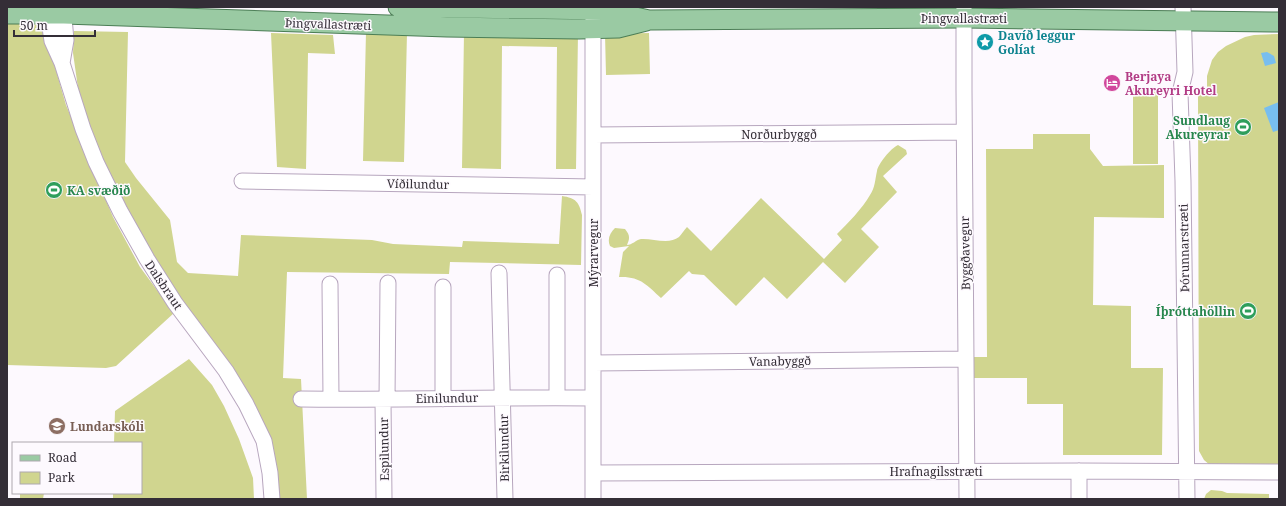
<svg xmlns="http://www.w3.org/2000/svg" width="1286" height="506" font-family="'Noto Serif',serif">
<rect width="100%" height="100%" fill="#fdf9fe"/>
<path fill="#d0d58f" d="M7 17 41 18 66 105 113 217 140 267 174 313 116 366 106 368 7 365Z
M74 31 128 32 125 162 136 178 170 220 177 262 188 273 238 276 241 235 372 240 393 244 462 247 463 241 559 244 562 196C576 198 579 202 582 215L581 265 450 262 449 274 287 272 283 378 301 379 307 499H279L236 378 147 249 89 134 78 88 73 53Z
M366 32 407 33 404 162 363 161Z
M464 32 578 33 576 169H556L557 47 502 46 501 169 462 168Z
M271 33 333 35 335 54 308 53 306 169 277 167Z
M649 33 650 74 606 75 605 34Z
M1279 34V465L1211 466 1204 460 1199 451 1198 94H1207V76L1212 60 1218 52 1226 46 1245 37 1254 35Z
M1133 88H1158V164H1133Z
M1033 134H1090V149L1103 166 1164 165V218L1094 217 1093 305 1131 306V368H1163L1162 455H1063V404H1027V378H974V357H987L986 149H1033Z
M898 145 906 150 907 154 883 176 897 192 861 229 879 247 845 283 823 262 787 299 764 277 736 306 704 275 692 274 689 271 661 298C647 285 640 276 619 277L623 252 629 246 614 248 610 246C607 239 610 233 615 228L625 229C630 235 630 238 627 245 632 245 636 240 641 239 652 238 669 245 679 237 682 234 684 230 687 227L711 251 761 198 824 259 842 240 837 234C848 223 862 209 870 195 875 188 875 180 877 171 878 164 891 148 898 145Z
M189 359 212 385 224 406 239 439 253 478 254 499H113V493H141V443H114L115 411Z
M1211 490 1222 491 1227 493 1269 494V499H1204L1206 494Z
M20 493H44L43 499H20Z"/>
<path fill="#78beef" d="M1267 52 1274 56 1276 63 1265 66 1261 53Z
M1279 102V130L1273 132 1264 108Z"/>
<g fill="none" stroke-linecap="round" stroke-linejoin="round">
<g stroke="#b7a6be" stroke-width="17">
<path id="minor" d="M47 7 52 41 62 63 83 129 96 162 120 211 147 259 175 303 226 371 246 404 264 441 270 473 272 499
M964 7V90L967 499
M1183 7 1185 72 1180 93 1183 181 1187 499
M593 18V499
M62 63 66 40 63 7
M593 135 964 132
M242 181 593 187
M499 273 505 499
M330 284 331 399
M593 363 966 359
M557 397V275
M301 399C399 400 496 397 593 398
M443 399V287
M383 400 384 499
M387 400 388 283
M593 473 1079 471 1279 472
M1079 499V471"/>
</g>
<g stroke="#4b7d55" stroke-width="21">
<path id="major" d="M398 7 603 10 649 20 964 18 1279 22
M7 14H64L447 27 579 29 618 28 646 21"/>
</g>
<use href="#minor" stroke="#fff" stroke-width="15"/>
<use href="#major" stroke="#9acaa3" stroke-width="19"/>
</g>
<defs>
<g id="sight-disc" transform="scale(0.9)"><circle r="9.5" fill="#0f9aa8" stroke="#fdf9fe"/><path d="M0-6L1.8-2.2L6-1.7L2.9 1.2L3.7 5.4L0 3.3L-3.7 5.4L-2.9 1.2L-6-1.7L-1.8-2.2Z" fill="#fff"/></g>
<g id="hotel-disc" transform="scale(0.9)"><circle r="9.5" fill="#d1479c" stroke="#fdf9fe"/><path d="M-6-4.5h1.5V1H6V5H4.5V3h-9V5H-6ZM-4 0a1.8 1.8 0 1 1 3.6 0ZM.5 0V-2.5h3Q6-2.5 6 0Z" fill="#fff"/></g>
<g id="stadium-disc" transform="scale(0.9)"><circle r="9.5" fill="#2e9e5b" stroke="#fdf9fe"/><path d="M0-5a6.5 5 0 1 0 0 10a6.5 5 0 1 0 0-10ZM-3.5-1.8h7v3.6h-7Z" fill="#fff"/></g>
<g id="school-disc" transform="scale(0.9)"><circle r="9.5" fill="#8d6e63" stroke="#fdf9fe"/><path d="M0-5L7-2L0 1L-7-2ZM-4 1L0 2.5L4 1V4Q0 6-4 4Z" fill="#fff"/></g>
</defs>
<g fill-rule="evenodd">
<use href="#sight-disc" x="985" y="42"/>
<use href="#hotel-disc" x="1112" y="83"/>
<use href="#stadium-disc" x="1243" y="127"/>
<use href="#stadium-disc" x="54" y="190"/>
<use href="#stadium-disc" x="1248" y="311"/>
<use href="#school-disc" x="57" y="426"/>
</g>
<g text-anchor="middle" dominant-baseline="central" stroke-width="3" stroke-linejoin="round" paint-order="stroke">
<g font-size="12" fill="#342e37" stroke="#fdf9fe">
<text x="964" y="18">Þingvallastræti</text>
<text transform="translate(328 24) rotate(2)">Þingvallastræti</text>
<text x="779" y="134">Norðurbyggð</text>
<text transform="translate(418 184) rotate(1)">Víðilundur</text>
<text transform="translate(1184 248) rotate(-91)">Þórunnarstræti</text>
<text transform="translate(593 253) rotate(-90)">Mýrarvegur</text>
<text transform="translate(965 253) rotate(-91)">Byggðavegur</text>
<text transform="translate(164 285) rotate(56)">Dalsbraut</text>
<text transform="translate(780 361) rotate(-1)">Vanabyggð</text>
<text transform="translate(447 398) rotate(-1)">Einilundur</text>
<text transform="translate(504 448) rotate(-91)">Birkilundur</text>
<text transform="translate(384 449) rotate(-91)">Espilundur</text>
<text x="936" y="471">Hrafnagilsstræti</text>
</g>
<g font-size="12" font-weight="bold" fill="#0d838f" stroke="#fdf9fe" text-anchor="start">
<text x="998" y="35">Davíð leggur<tspan x="998" dy="14">Golíat</tspan></text>
</g>
<g font-size="12" font-weight="bold" fill="#b23c85" stroke="#fdf9fe" text-anchor="start">
<text x="1125" y="76">Berjaya<tspan x="1125" dy="14">Akureyri Hotel</tspan></text>
</g>
<g font-size="12" font-weight="bold" fill="#27864d" stroke="#fdf9fe" text-anchor="end">
<text x="1230" y="120">Sundlaug<tspan x="1230" dy="14">Akureyrar</tspan></text>
<text x="67" y="190" text-anchor="start">KA svæðið</text>
<text x="1235" y="311">Íþróttahöllin</text>
</g>
<g font-size="12" font-weight="bold" fill="#785e54" stroke="#fdf9fe" text-anchor="start">
<text x="70" y="426">Lundarskóli</text>
</g>
</g>
<rect width="1286" height="506" fill="none" stroke="#342e37" stroke-width="16"/>
<rect x="12" y="442" width="130" height="52" fill="#fdf9fe" stroke="#ada8ae"/>
<rect x="20" y="455" width="20" height="6" fill="#9acaa3" stroke="#ada8ae"/>
<text x="48" y="462" font-size="12" fill="#342e37">Road</text>
<rect x="20" y="472" width="20" height="12" fill="#d0d58f" stroke="#ada8ae"/>
<text x="48" y="482" font-size="12" fill="#342e37">Park</text>
<path d="M14 30v6h81v-6" fill="none" stroke="#342e37" stroke-width="2"/>
<text x="20" y="30" font-size="12" fill="#342e37" stroke="#fdf9fe" stroke-width="3" paint-order="stroke">50 m</text>
</svg>
